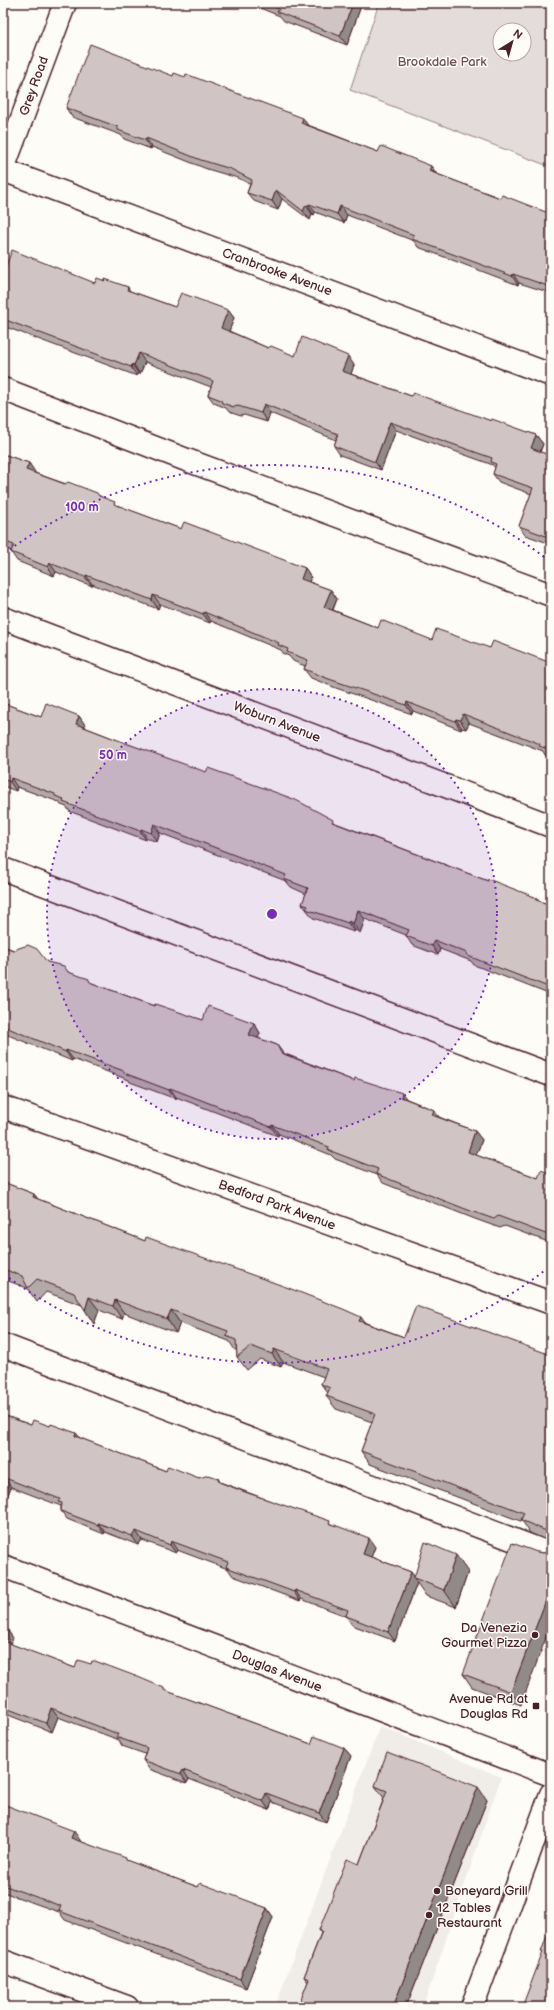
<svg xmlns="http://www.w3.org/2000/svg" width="554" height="2010" font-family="'Balsamiq Sans',sans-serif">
<rect width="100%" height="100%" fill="#fdfcf7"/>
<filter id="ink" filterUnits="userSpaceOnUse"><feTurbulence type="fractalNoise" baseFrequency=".025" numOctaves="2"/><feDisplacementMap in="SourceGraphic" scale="8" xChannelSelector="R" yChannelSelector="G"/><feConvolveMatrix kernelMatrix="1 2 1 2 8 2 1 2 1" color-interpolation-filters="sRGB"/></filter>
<g filter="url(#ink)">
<path fill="#f0ece8" d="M380 1726 501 1777 423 2007H275Z"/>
<path fill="#e3dcda" stroke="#967e82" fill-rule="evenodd" d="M379 3H551V167L350 90ZM500 30H524V54H500Z"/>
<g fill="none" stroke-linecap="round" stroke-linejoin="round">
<g stroke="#4a1f2b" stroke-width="25">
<path id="minor" d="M3 169 65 3
M3 170 551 375
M3 389 184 459 551 595
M3 618 551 826
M3 869 551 1075
M3 1107 551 1303
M3 1345 551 1554
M3 1566 551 1775
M3 1961 127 2007"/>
</g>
<g stroke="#4a1f2b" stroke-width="25">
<path id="major" d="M472 2007 551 1794"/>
</g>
<use href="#minor" stroke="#fdfcf7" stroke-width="22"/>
<use href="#major" stroke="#fdfcf7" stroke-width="22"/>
</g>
<path fill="#b3a9a9" stroke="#4a1f2b" d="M247 3H362L347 45 284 21 280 16Z
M173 76 308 125 378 152 431 166 437 174 500 198 551 214V293L519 283 518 285 418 247 414 241 347 215 344 223 315 212 314 215 312 214 310 220 282 199 278 210 254 201 247 193 250 184 238 178 207 169 152 147 151 149 124 139 121 135 72 117 66 108Z
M3 274 95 283 105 281 128 287 130 291 175 307 228 310 234 318 229 331 268 348 295 356 354 365 351 374 411 396 536 435 543 444 540 452 551 456V544L525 535 519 526 531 494 499 482 493 474 495 468 493 465 396 430 381 470 340 455 334 446 336 440 270 413 267 422 244 415 241 416 229 412 226 408 214 403 208 395 211 387 145 362 140 374 138 373 137 376 3 326Z
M3 454 29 463 35 473 100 496 116 505 181 529 305 568 311 577 309 582 331 590 337 599 333 610 378 628 432 640 490 648 551 663V757L545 755 543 751 469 723 466 729 462 728 461 730 413 711 412 714 336 688 311 678 304 669 305 666 293 661 289 656 284 654 281 650 211 621 210 623 160 604 158 609 92 584V586L56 572 54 576 17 561 11 552 12 551 3 547Z
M3 703 41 717 79 716 85 725 84 727 120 741 488 881 537 898 539 901 551 905V995L474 965 471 961 440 949 438 955 412 945 406 936V935L365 919 360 933 355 930 354 932 313 918 302 904 306 894 291 887 286 881 160 833 157 842 147 838 146 840 69 811 67 807 61 805 59 802 17 787 16 791 3 786Z
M3 946 47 962 92 983 154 1006 203 1020 254 1023 260 1033 258 1038 277 1045 283 1053 354 1081 407 1099 434 1110 439 1117 475 1131 482 1140 476 1155 538 1178 551 1174V1243L505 1226 500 1228 475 1219 383 1183 377 1175 335 1159 331 1155 279 1134 278 1136 176 1097V1099L130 1082 129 1080 73 1059 72 1061 3 1033Z
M3 1182 34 1194 38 1199 145 1241 404 1337 551 1355V1542L530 1533 523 1522 370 1464 361 1451 372 1422 336 1409 326 1396 328 1393 321 1384 324 1377 283 1362 281 1367 260 1359 247 1370 237 1357V1350H235L229 1341 180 1323 176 1333 124 1313 122 1319 99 1310 94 1324 82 1305 46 1292 37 1302 27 1288 3 1279Z
M3 1415 31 1425 50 1426 76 1433 80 1438 166 1471 199 1478H218L220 1482 332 1524 375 1547 371 1557 411 1572 414 1577 468 1572 456 1607 426 1596 417 1583 395 1641 352 1625 346 1616 301 1599 300 1601 233 1576 228 1569 177 1550 176 1553 142 1540 138 1545 105 1532 104 1534 67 1519 61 1511V1506L11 1487 7 1497 3 1496Z
M550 1550 521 1705 472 1687 463 1674 537 1552 544 1553Z
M3 1627 13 1638 10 1644 75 1668 166 1691 311 1744 344 1748 351 1756 326 1822 272 1802 269 1810 189 1779 187 1783 149 1769 143 1760 145 1754 122 1746 119 1740 58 1717 52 1732 3 1713Z
M375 1786 487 1800 406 2007H298L308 1982 304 1977 321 1933 319 1930 359 1864 384 1798Z
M3 1804 80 1840V1841L128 1861 198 1887 267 1908 273 1917 246 1988 65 1920 59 1912 3 1892Z"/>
<path fill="#928a89" stroke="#4a1f2b" d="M353 3H362L347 45 340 36Z
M303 118 309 127 301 123Z
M146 138 152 147 151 149 145 140Z
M431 166 437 175 429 171Z
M276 190 282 199 278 210 272 201Z
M309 204 315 212 314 215 308 206Z
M306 205 312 214 310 220 303 211Z
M340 206 347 215 344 223 337 214Z
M513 274 519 283 518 285 512 276Z
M228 310 234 318 227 337 221 328Z
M139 353 145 362 140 374 134 365Z
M348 356 354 365 349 380 342 371Z
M132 364 138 373 137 376 131 367Z
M264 404 270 413 267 422 261 413Z
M390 422 396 430 381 470 375 462Z
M536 435 543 444 538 457 531 448Z
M29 463 35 472 32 479 26 470Z
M50 563 56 572 54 576 48 567Z
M305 568 311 577 307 587 301 579Z
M86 575 92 584V586L85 577Z
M331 590 337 599 330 616 324 607Z
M153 595 160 604 158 609 152 600Z
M204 612 211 621 210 623 203 614Z
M407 702 413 711 412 714 406 705Z
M463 714 469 723 466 729 460 720Z
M79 716 85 725 82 733 76 724Z
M456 719 462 728 461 730 455 721Z
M11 778 17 787 16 791 10 782Z
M154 824 160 833 157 842 151 833Z
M141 829 147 838 146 840 140 831Z
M358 910 365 919 360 933 353 924Z
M349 921 355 930 354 932 348 923Z
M434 940 440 949 438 955 432 946Z
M254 1023 260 1033 256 1044 249 1035Z
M66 1050 73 1059 72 1061 66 1052Z
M170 1088 176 1097V1099L169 1090Z
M402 1093 409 1102 401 1097Z
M434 1110 440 1119 432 1115Z
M272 1125 279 1134 278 1136 271 1127Z
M475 1131 482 1140 474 1161 468 1152Z
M34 1194 43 1207 33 1197Z
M89 1297 99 1310 94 1324 85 1310Z
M115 1300 124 1313 122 1319 113 1306Z
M171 1310 180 1323 176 1333 167 1319Z
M361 1317 370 1330 359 1321Z
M274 1349 283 1362 281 1367 272 1354Z
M76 1433 83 1442 75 1436Z
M5 1478 11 1487 7 1497 3 1491V1484Z
M98 1523 105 1532 104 1534 98 1525Z
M136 1531 142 1540 138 1545 132 1536Z
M369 1538 375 1547 369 1563 363 1554Z
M171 1541 177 1550 176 1553 170 1545Z
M456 1555 468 1572 456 1607 444 1590Z
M411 1572 416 1579 414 1578 417 1583 395 1641 388 1632Z
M551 1587V1624L521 1705 511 1692Z
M295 1590 301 1599 300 1601 294 1592Z
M7 1629 13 1638 8 1649 3 1642V1638Z
M51 1708 58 1717 52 1732 46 1723Z
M344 1748 351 1756 326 1822 319 1813Z
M183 1770 189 1779 187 1783 181 1774Z
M478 1787 487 1800 406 2007H393Z
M266 1793 272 1802 269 1810 263 1801Z
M74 1831 80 1840 78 1846 71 1838Z
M267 1908 273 1917 246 1988 240 1979Z"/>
<path fill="#d0c5c4" stroke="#4a1f2b" d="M264 3H353L340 36 277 12 279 9Z
M90 44 173 76 174 73 185 77 186 74 220 87 303 118 301 123 378 152 381 146 431 166 429 171 500 198 502 195 551 214V287L513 274 512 276 412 239 414 235 340 206 337 214 309 204 308 206 306 205 303 211 276 190 272 201 247 193 252 180 231 169 201 160 146 138 145 140 118 130V127L66 108Z
M12 250 95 283 97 278 105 281V279L128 287 127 290 175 307 181 293 228 310 221 328 268 348 271 346 295 356 302 337 348 356 342 371 411 396 413 393 486 419 491 421 492 419 536 435 531 448 551 456V538L519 526 533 488 493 474 496 464 491 462 492 458 390 422 375 462 334 446 338 434 264 404 261 413 238 406 234 407 222 403 221 400 208 395 213 381 139 353 134 365 132 364 131 367 3 319V274Z
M3 454 29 463 26 470 65 484 68 482 97 493 99 496 115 502 114 504 181 529 184 522 305 568 301 579 331 590 324 607 378 628 381 620 432 640 436 629 490 648 493 641 551 663V750L539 746 540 744 463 714 460 720 456 719 455 721 407 702 406 705 329 679 304 669 308 660 287 652 288 649 278 645 279 643 204 612 203 614 153 595 152 600 86 575 85 577 50 563 48 567 11 552 14 545 3 541Z
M3 703 41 717 46 703 79 716 76 724 120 741 206 772 208 768 269 790 296 800 333 820 332 822 488 881V879L537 898 536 900 551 905V988L468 956 467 953 434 940 432 946 406 936 409 930 358 910 353 924 349 921 348 923 306 909 308 906 302 904 308 888 284 879 286 875 154 824 151 833 141 829 140 831 63 802 64 799 55 796V794L11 778 10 782 3 779Z
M28 945 37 949 47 962 64 966 68 972 89 979V981L92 983 154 1006 155 1004 203 1020 208 1006 254 1023 249 1035 277 1045 281 1053 354 1081 355 1078 402 1093 401 1097 434 1110 432 1115 475 1131 468 1152 538 1178 541 1170 551 1174V1236L498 1216 494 1219 468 1210 376 1174 378 1169 328 1150 329 1147 272 1125 271 1127 170 1088 169 1090 124 1073V1071L66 1050V1052L3 1026V946L13 950Z
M3 1182 34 1194 33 1197 145 1241 146 1237 286 1287 343 1309 361 1317 359 1321 404 1337 416 1306 551 1355V1533L521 1520 524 1513 361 1451 375 1414 326 1396 330 1388 321 1384 327 1369 274 1349 272 1354 251 1346 237 1357 236 1340 226 1336 228 1331 171 1310 167 1319 115 1300 113 1306 89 1297 85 1310 74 1293 37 1279 28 1288 22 1276 3 1269Z
M3 1415 31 1425 33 1420 50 1426 51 1424 76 1433 75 1436 166 1471 168 1466 199 1478 209 1475 218 1478 219 1482 245 1492 330 1521 329 1523 369 1538 363 1554 411 1572 388 1632 346 1616 348 1610 295 1590 294 1592 226 1567 228 1562 171 1541 170 1545 136 1531 132 1536 98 1523V1525L61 1511 62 1503 58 1502 60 1499 5 1478 3 1484Z
M425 1542 456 1555 444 1590 414 1578Z
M512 1543 537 1552 544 1553 550 1550 551 1549V1587L511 1692 463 1674Z
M3 1627 7 1629 3 1638Z
M3 1641 75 1668 78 1660 91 1664 92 1661H95L138 1677 164 1688V1690L311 1744 314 1736 344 1748 319 1813 266 1793 263 1801 183 1770 181 1774 143 1760 147 1748 116 1737 118 1734 51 1708 46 1723 3 1707V1684L5 1678 3 1677Z
M387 1752 478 1787 393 2007H298L309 1979 304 1977 322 1931 319 1930 347 1859 359 1864 387 1791 375 1786Z
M3 1804 74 1831 71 1838 126 1858V1860L198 1887 200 1883 267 1908 240 1979 59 1911 61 1906 3 1885Z
M551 1925V2007H522L543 1952H541Z"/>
</g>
<circle cx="272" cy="914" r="225" fill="#7b2cbf" fill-opacity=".12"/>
<g fill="none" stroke="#7b2cbf" stroke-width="2" stroke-dasharray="2 4">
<circle cx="272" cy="914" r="225"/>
<path d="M548 1268A449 449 0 0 1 5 1275M5 553A449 449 0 0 1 548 560"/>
</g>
<g fill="#4a1f2b" stroke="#fdfcf7" stroke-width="1.5">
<circle cx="535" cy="1635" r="4"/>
<rect x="532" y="1702" width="8" height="8" rx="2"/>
<circle cx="437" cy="1891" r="4"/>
<circle cx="429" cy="1915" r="4"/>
</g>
<g text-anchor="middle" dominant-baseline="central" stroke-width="3" stroke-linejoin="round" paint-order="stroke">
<g font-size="13" fill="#704e57" stroke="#fdfcf7">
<text x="442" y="62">Brookdale Park</text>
</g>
<g font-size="13" fill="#4a1f2b" stroke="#fdfcf7">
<text transform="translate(34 86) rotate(-70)">Grey Road</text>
<text transform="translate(277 272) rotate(20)">Cranbrooke Avenue</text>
<text transform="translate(277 722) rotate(21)">Woburn Avenue</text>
<text transform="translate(277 1205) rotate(20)">Bedford Park Avenue</text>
<text transform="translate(277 1671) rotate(21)">Douglas Avenue</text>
</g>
<g font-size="13" fill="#4a1f2b" stroke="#fdfcf7" text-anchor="end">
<text x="527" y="1628">Da Venezia<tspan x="527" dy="15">Gourmet Pizza</tspan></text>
<text x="528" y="1699">Avenue Rd at<tspan x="528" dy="15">Douglas Rd</tspan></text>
<text x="445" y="1891" text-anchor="start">Boneyard Grill</text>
<text x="437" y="1908" text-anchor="start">12 Tables<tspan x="437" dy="15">Restaurant</tspan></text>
</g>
</g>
<circle cx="272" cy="914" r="6" fill="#7b2cbf" stroke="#fdfcf7" stroke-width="2"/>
<g font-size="12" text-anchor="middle" font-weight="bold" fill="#7b2cbf" stroke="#fdfcf7" stroke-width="3" stroke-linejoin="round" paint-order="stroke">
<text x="82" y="511">100 m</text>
<text x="113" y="759">50 m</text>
</g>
<rect width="554" height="2010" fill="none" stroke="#fdfcf7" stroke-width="16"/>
<rect x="8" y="8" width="538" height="1994" fill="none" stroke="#4a1f2b" stroke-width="1.5" filter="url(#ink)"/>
<g transform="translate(512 42) rotate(37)"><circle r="19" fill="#fdfcf7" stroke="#b5a4a5"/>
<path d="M0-3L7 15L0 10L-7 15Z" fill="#4a1f2b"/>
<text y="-6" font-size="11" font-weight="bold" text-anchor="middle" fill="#4a1f2b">N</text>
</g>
</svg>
